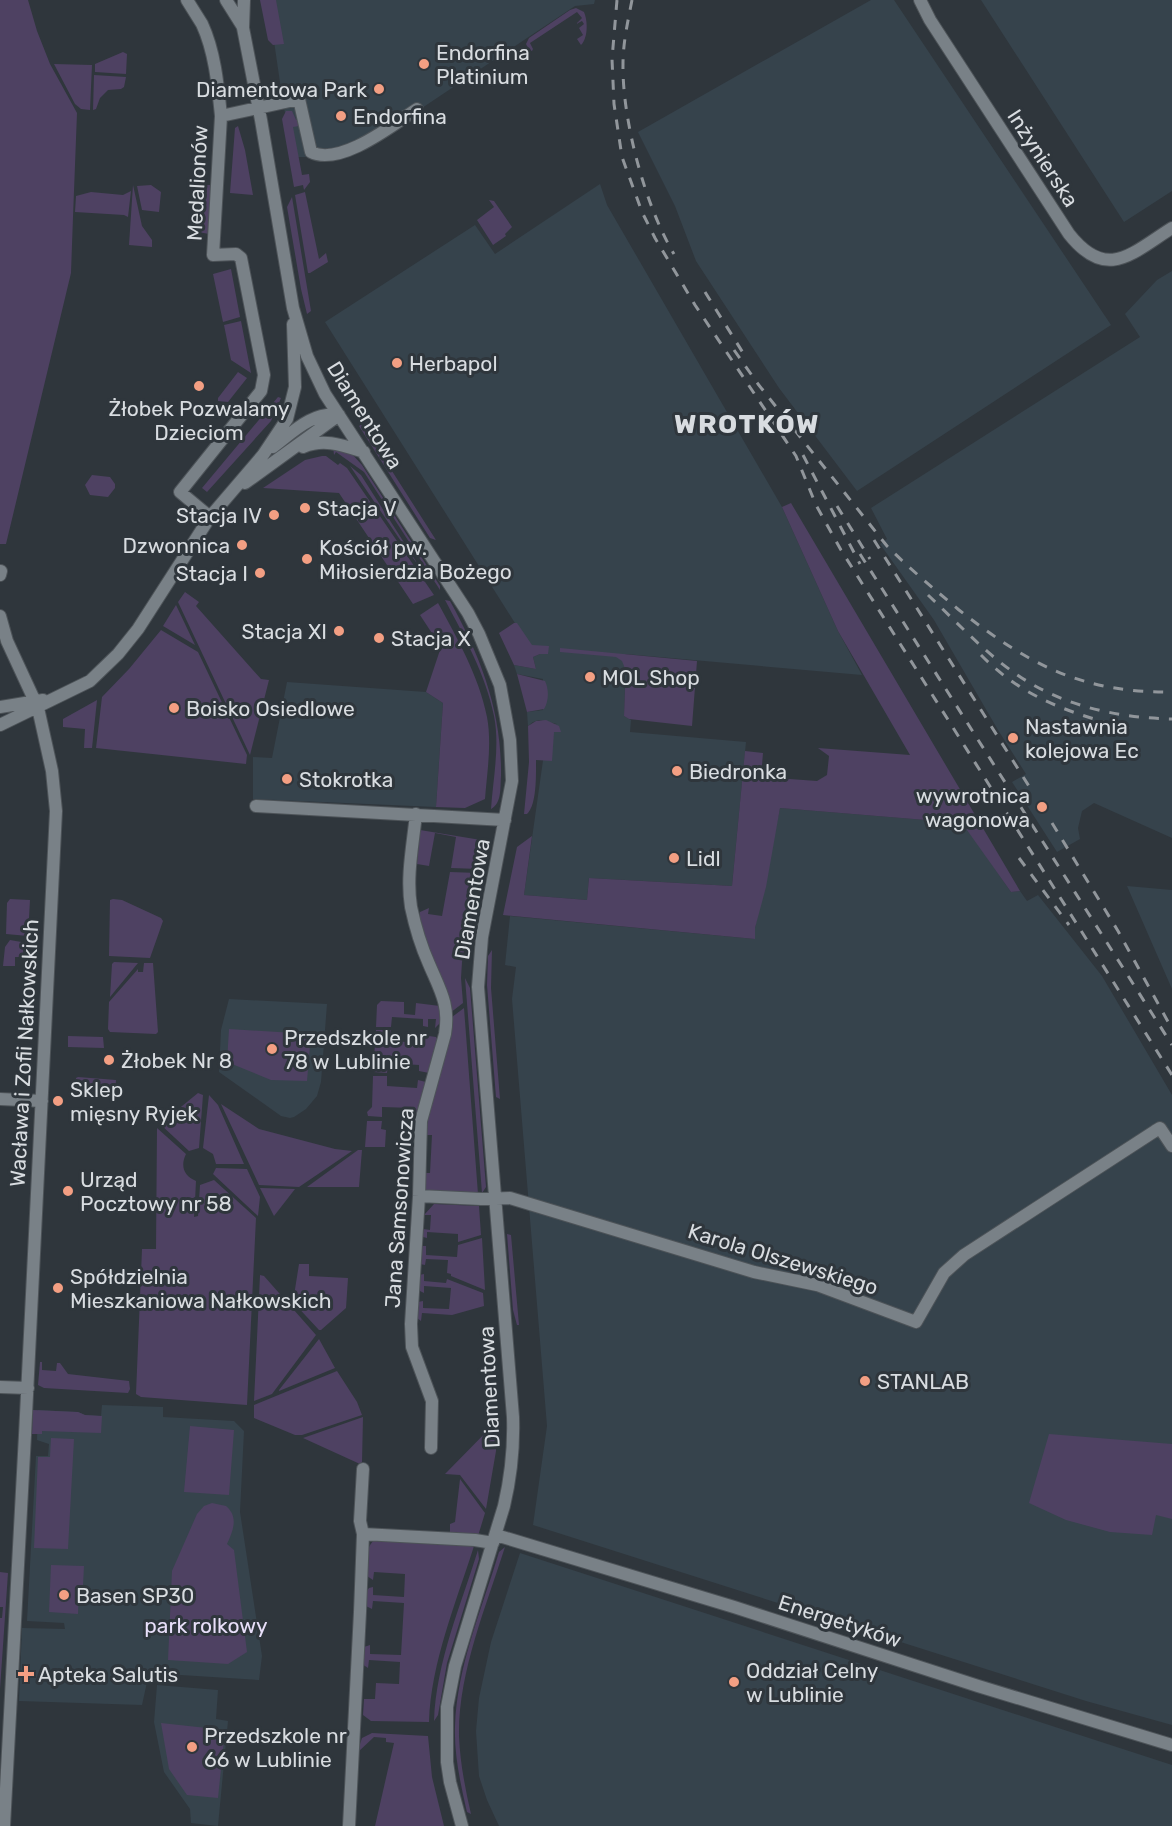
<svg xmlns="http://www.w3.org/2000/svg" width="1172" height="1826" font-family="Rubik,sans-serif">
<rect width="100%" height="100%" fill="#2f363c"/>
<path fill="#36434c" d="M268 0H595L594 4 575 6 368 144 318 157H294L283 103Z
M871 0H894L1111 325 857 491 779 388 696 261 675 206 638 132Z
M981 0H1172V191L1124 222Z
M600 184 607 205 782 507 838 631 862 675 625 654 632 671 630 688H625L624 716 631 720 630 732 746 742 732 886 589 878 587 900 524 895 548 725 557 724 539 720 533 722 528 726 527 712 543 710V679L517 674 514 665 536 669 533 657 540 654 530 647 325 322 475 225 495 254Z
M1172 271V838L1094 803 1082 811 1078 828 1080 839 1057 852 1012 782 1026 774 998 730 934 620 880 544 887 539 871 508 1140 337 1125 314 1157 280Z
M287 682 426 692 443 703 436 807 253 799V757L272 758Z
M780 808 963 823 1011 892 1020 891 1027 901 1038 895 1102 976 1172 1095V1725L1086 1701 533 1525 547 1426 512 999 516 967 505 965 510 916 755 939V928Z
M1127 886 1172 890V989Z
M229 999 327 1004 321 1082 317 1096 306 1109 294 1117 290 1118 281 1116 219 1072 221 1030Z
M102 1405 163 1407V1417L234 1421 244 1431 240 1512 262 1656 259 1680 149 1673 142 1705 19 1701 22 1628 65 1629 64 1623 27 1621 36 1456H48L49 1444 37 1440 38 1410 78 1412 85 1415 101 1416Z
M520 1553 1172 1765V1826H499L487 1800 479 1776 476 1731 479 1698 491 1642Z
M157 1685 218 1690 216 1719 228 1721 218 1826 191 1823 190 1809 164 1772 154 1722Z"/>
<path fill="#4e4162" d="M0 0H28L37 31 50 64 77 113 73 217 71 273 6 544H0Z
M260 0H276L284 44 273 45 268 40Z
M576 8 584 12C588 21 588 38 581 45L577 39 583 35 579 28 584 24 582 21 576 24 582 18 577 12 530 43 533 49 532 51 529 50 526 44 529 38 570 10Z
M123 52 127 54 126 74 95 72V64Z
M54 64 92 65 90 110 81 109 75 104Z
M94 75 126 77 124 87 121 89 108 90 100 98 96 109 93 110Z
M286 111H292L296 120H299V126L293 127 302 175 309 174 310 182 304 190 303 185 294 187 282 119Z
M238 126 245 150 253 195 230 193 235 128Z
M133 185 142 226 152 240V247L129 245Z
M151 185 161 192 159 212 142 210 137 186Z
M201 185H211L209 234 198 232Z
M131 191 128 217 124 215 75 212 76 196 91 192 123 195Z
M305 192 319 259 326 253 328 262 310 273H308L295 195Z
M292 197 311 311 307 314 301 289 287 207Z
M489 200 494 201 512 227 505 234 506 236 493 245 477 220 494 207Z
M231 269 240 317 223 322 213 274Z
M241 321 251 373 231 360 224 325Z
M238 372 247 378 228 402 218 401V398Z
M278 397 281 398 271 421 207 492 202 488Z
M362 424 436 540 430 538 359 426Z
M333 446 351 453 362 465 440 586V590L364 472 336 452 334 455Z
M322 456H326L338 465 340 463 347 468 434 595 413 604 339 493 263 488 305 460Z
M350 466 361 475 419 566 407 550Z
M92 475 110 477 115 484V488L108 497 90 495 85 485Z
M791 503 1020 891 1011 892 962 823 780 808 766 887 755 928V939L503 915 517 847 532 836 524 895 587 900 589 878 732 886 745 751 763 753 761 777 817 781 827 775 829 756 818 748 910 755 838 631 782 507Z
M185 592 199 602 196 606 261 679 269 680 250 755 178 602Z
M445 600 450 601C481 657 502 712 501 776 500 788 502 803 491 809 493 779 500 746 494 716 486 675 464 636 445 600Z
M438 603C457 638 479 676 487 717 492 743 487 773 485 799L465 808 436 807 443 703 426 692 441 647 420 615Z
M176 605 195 645 163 626Z
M514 623H517L532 645 549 646 548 654H540L533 657 536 669 514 665 499 633Z
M161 630 198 652 247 755 246 764 96 748 102 697 129 669Z
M560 648 697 661 692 726 629 719 624 716 625 688H630L632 672 626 671 622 661 616 657 560 652Z
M517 674 545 681C549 689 549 701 544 709L527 712Z
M97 700 92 748H84L85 729 63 727V719Z
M546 720 559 726 561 732H554L552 761 536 760C536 774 537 805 527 814H524L529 762 528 726 536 721Z
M420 830 481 840 482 851 479 869 451 868 456 837 435 833 429 866 417 864Z
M450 872 478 873 462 962 461 978 463 1003 450 1013 439 974 419 920 420 912 429 908 428 914 442 916Z
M10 899 30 900 28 936 6 934 7 903Z
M113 899 122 900 161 918 163 921 150 958 109 956 110 900Z
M10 940 27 943V957H15V966H3L5 947Z
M492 950 491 988 500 1099 496 1097 487 985 488 956Z
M114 962 138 963 110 997 112 964Z
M144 963H153L158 1032 156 1034 110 1032 108 1029 109 1002 138 969V972H143Z
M465 978 470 988 486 1187 482 1193Z
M381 1001 404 1002V1014L415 1015 416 1003 440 1006 441 1022 435 1028 436 1019H428V1027L423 1026V1019L392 1017 391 1027H376L377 1005Z
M464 1008 478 1194 427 1191 424 1189V1173H430L432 1135H425L426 1118 452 1017Z
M229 1029 311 1034 307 1081 271 1080 227 1062Z
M376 1030H391V1041L422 1043V1035L436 1037 438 1041 429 1073 419 1071V1065L388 1063 387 1073 373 1072Z
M68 1036 103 1037 104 1048 68 1047Z
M373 1076H387V1086L417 1088 418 1080 426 1082 417 1116 413 1115V1108L382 1107V1117L368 1116 367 1112 372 1107Z
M78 1077 116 1080 115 1098 74 1096 76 1078Z
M198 1093 203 1095 199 1148 189 1151 160 1124Z
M209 1095 218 1105 244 1164H216L213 1154 203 1148Z
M221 1104 259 1129 335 1149 352 1151 299 1187 259 1185Z
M367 1121H382L381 1129 386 1130 385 1147H365Z
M157 1128 186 1154C180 1166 184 1176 196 1181L195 1201 193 1198H188L187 1205 193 1206 195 1203 194 1217 198 1216 200 1185 214 1180 256 1218 247 1405 141 1397 136 1394 142 1249H156Z
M358 1150H362L359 1187H307Z
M216 1168 247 1169 260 1197 258 1216 213 1174Z
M260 1188H261L295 1189 274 1216Z
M434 1204 479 1206 481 1235 458 1242V1234L427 1232V1238L423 1237V1229L430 1230 431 1215H424Z
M507 1234 511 1235 519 1325H517L513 1310Z
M482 1238 485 1290 451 1276V1274L447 1273 448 1260 426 1259 425 1265 420 1264 422 1246H426V1255L457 1257 458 1245Z
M299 1264H309V1276L348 1278 346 1308 321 1330H319L293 1302Z
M424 1274V1281L446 1283 447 1279 483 1293 484 1306 452 1315 422 1313 421 1321 417 1318 418 1302 423 1301V1308L449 1309 451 1288 424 1286V1293L418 1290 419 1275Z
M260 1275 264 1276 316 1335 272 1394 254 1401Z
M319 1339 335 1368 279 1391V1390Z
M40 1362H42V1370L56 1371 57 1363H60L68 1374 129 1381 130 1389 128 1393 44 1388 38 1385Z
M337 1371 357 1402 362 1415 302 1435H295L254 1418V1405Z
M33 1410 78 1412 85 1415 102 1416 101 1433 42 1431V1434H32Z
M363 1417 362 1462 360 1464 303 1438Z
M496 1422V1451L486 1509 460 1475 445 1474Z
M190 1426 234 1430 229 1495 184 1492Z
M1049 1434 1172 1444V1519L1156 1515 1152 1535 1110 1532 1066 1520 1029 1503Z
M51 1438 74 1439 68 1549 34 1548 38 1457H50Z
M460 1479 485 1513 478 1536 450 1533V1524L455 1522Z
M212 1503 226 1506C239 1517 233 1531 227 1544L234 1550 247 1652 228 1664 168 1660 172 1571 197 1514 204 1506Z
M378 1538 472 1545 474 1546C456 1603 431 1662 429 1722L371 1721 363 1715 364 1699H375L376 1683 399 1684 400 1662 369 1660 368 1668 362 1664 364 1647 370 1645V1654L401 1655 404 1603 373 1601 372 1609 366 1606V1592L369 1588 373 1587V1595L404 1597 405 1574 374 1572 373 1580 367 1576C367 1562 364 1544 378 1538Z
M505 1547C486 1607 458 1673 459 1736 460 1762 465 1788 471 1814L467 1812 466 1808C460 1781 454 1754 455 1726 457 1666 482 1609 499 1552Z
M478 1550 479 1559 447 1663 438 1715 434 1721C436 1662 461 1605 478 1550Z
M51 1565 84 1566 83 1585H79L78 1614 49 1612Z
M0 1572 8 1573 0 1689V1618H2L3 1607H0Z
M161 1723 225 1730 218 1798 187 1795 169 1769Z
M372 1733 428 1736 432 1777 444 1826H375L394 1743 386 1742V1738L374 1737 357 1753 362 1738Z"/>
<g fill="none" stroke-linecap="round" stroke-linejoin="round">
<g stroke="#4d5358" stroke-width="14">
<path id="minor" d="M187 0C192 8 197 16 202 24 215 52 218 86 221 116L213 255 236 254 241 258 264 375 261 391 180 492 210 517
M226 0 243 27
M244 0 243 28 261 120 293 308 307 356 325 394 468 613 479 634 500 685 510 740 512 781 482 937 478 987 513 1417C514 1447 511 1476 504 1506L455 1666 447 1707V1762L450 1782 462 1826
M920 0 930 20 1069 234C1107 282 1132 253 1172 228
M221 116 299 99 311 152C340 167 394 124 417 109
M273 447C293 432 313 411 339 415
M303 447C324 438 342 445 364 452
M245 483 339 415
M0 575 1 571
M0 616 7 641 38 708 52 771 56 811 25 1435 4 1826
M0 707 43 700
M0 725 90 681 118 654 138 629 210 517 263 455 287 419 295 387 293 324
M256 806 505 820
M416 814C413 844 406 877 411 907 415 926 421 946 429 964 440 990 450 1005 445 1034L421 1121 419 1196 411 1324 412 1347 432 1401 431 1448
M0 1099 42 1101
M419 1196 481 1199 510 1198 754 1272 817 1285 916 1322 944 1273 964 1255 1155 1131 1160 1128 1172 1146
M0 1387 28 1388
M363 1534 475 1540 493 1543
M496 1535 734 1607 978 1686 1172 1745
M349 1826 360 1612 363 1534 360 1521 363 1469"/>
</g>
<use href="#minor" stroke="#798187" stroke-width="12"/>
<path stroke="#91969b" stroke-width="3" stroke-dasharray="10 10" stroke-linecap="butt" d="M617 0 612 59 614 104 622 157 642 212 655 238 695 305 796 456 816 505 841 550 1172 1075
M632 0C628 21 623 42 623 64 622 119 645 206 674 254
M705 292 745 356
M734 350 758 384 887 546C910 569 934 589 959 610 1028 664 1081 693 1172 692
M803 455 860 564
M837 506 870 559
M874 540 1032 791
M860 554 1172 1045
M928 595C960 625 991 660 1030 683 1072 708 1123 718 1172 719
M981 655C1024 699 1071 713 1129 729
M1052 823 1118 931 1172 1029
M1019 858 1069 925"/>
</g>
<g fill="#f39f83" stroke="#2f363c" stroke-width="2">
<circle cx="424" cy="64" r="6"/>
<circle cx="379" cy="89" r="6"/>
<circle cx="341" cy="116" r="6"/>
<circle cx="397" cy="363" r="6"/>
<circle cx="199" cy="386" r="6"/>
<circle cx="305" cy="508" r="6"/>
<circle cx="274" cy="515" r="6"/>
<circle cx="242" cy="545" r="6"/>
<circle cx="307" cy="559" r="6"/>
<circle cx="260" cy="573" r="6"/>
<circle cx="339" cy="631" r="6"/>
<circle cx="379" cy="638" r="6"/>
<circle cx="590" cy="677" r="6"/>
<circle cx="174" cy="708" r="6"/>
<circle cx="1013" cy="738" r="6"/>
<circle cx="677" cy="771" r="6"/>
<circle cx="287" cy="779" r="6"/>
<circle cx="1042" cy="807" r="6"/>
<circle cx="674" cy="858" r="6"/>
<circle cx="272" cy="1049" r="6"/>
<circle cx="109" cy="1060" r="6"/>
<circle cx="58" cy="1101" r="6"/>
<circle cx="68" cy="1191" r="6"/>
<circle cx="58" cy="1288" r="6"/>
<circle cx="865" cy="1381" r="6"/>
<circle cx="64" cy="1595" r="6"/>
<path d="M23 1665h6v6h6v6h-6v6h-6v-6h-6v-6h6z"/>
<circle cx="734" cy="1682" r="6"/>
<circle cx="192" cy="1747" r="6"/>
</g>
<g text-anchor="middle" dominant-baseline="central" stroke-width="6" stroke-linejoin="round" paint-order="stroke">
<g font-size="21" fill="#d8dce0" stroke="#2f363c" text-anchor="start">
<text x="436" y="52">Endorfina<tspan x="436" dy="24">Platinium</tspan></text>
<text x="367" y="89" text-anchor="end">Diamentowa Park</text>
<text x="353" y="116">Endorfina</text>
<text x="409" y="363">Herbapol</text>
<text x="199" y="408" text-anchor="middle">Żłobek Pozwalamy<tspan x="199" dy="24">Dzieciom</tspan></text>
<text x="317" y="508">Stacja V</text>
<text x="262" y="515" text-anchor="end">Stacja IV</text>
<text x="230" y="545" text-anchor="end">Dzwonnica</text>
<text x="319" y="547">Kościół pw.<tspan x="319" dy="24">Miłosierdzia Bożego</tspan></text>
<text x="248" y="573" text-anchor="end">Stacja I</text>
<text x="327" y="631" text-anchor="end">Stacja XI</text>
<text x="391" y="638">Stacja X</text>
<text x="602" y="677">MOL Shop</text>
<text x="186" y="708">Boisko Osiedlowe</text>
<text x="1025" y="726">Nastawnia<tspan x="1025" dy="24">kolejowa Ec</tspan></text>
<text x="689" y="771">Biedronka</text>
<text x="299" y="779">Stokrotka</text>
<text x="1030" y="795" text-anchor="end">wywrotnica<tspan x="1030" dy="24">wagonowa</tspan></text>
<text x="686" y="858">Lidl</text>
<text x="284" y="1037">Przedszkole nr<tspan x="284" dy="24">78 w Lublinie</tspan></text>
<text x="121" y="1060">Żłobek Nr 8</text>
<text x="70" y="1089">Sklep<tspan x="70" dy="24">mięsny Ryjek</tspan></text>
<text x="80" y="1179">Urząd<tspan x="80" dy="24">Pocztowy nr 58</tspan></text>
<text x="70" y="1276">Spółdzielnia<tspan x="70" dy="24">Mieszkaniowa Nałkowskich</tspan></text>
<text x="877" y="1381">STANLAB</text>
<text x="76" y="1595">Basen SP30</text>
<text x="746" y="1670">Oddział Celny<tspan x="746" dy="24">w Lublinie</tspan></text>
<text x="38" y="1674">Apteka Salutis</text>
<text x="204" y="1735">Przedszkole nr<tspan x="204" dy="24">66 w Lublinie</tspan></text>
</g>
<g font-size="21" fill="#d8dce0" stroke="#2f363c">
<text transform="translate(1043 158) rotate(57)">Inżynierska</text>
<text transform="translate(197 183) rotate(-87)">Medalionów</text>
<text transform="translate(365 415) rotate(58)">Diamentowa</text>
<text transform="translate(472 899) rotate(-80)">Diamentowa</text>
<text transform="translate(24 1053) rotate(-87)">Wacława i Zofii Nałkowskich</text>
<text transform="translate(399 1208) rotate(-86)">Jana Samsonowicza</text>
<text transform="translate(783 1259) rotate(17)">Karola Olszewskiego</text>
<text transform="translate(489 1387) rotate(-93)">Diamentowa</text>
<text transform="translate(840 1621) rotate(18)">Energetyków</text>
</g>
<g font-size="21" fill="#e8dff9" stroke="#2f363c">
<text x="206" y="1625">park rolkowy</text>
</g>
<g font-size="27" font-weight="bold" letter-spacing="1.5" fill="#d8dce0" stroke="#2f363c">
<text x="747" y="424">WROTKÓW</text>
</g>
</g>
</svg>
